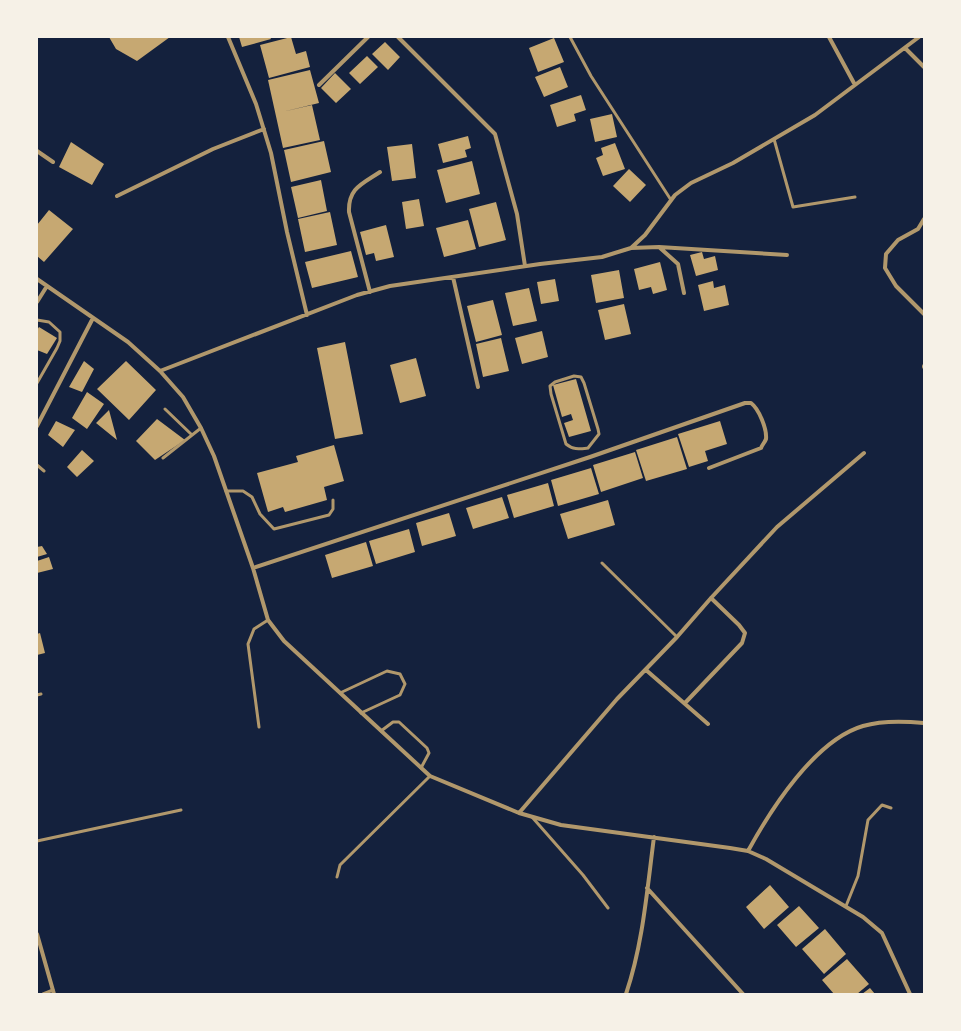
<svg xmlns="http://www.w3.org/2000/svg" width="961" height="1031" font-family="Lato,sans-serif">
<rect width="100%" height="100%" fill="#14213d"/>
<path fill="#c6a872" d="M109 37H170L137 61 116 49Z
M239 37H270L271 39 242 47Z
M291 37 296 54 306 51 310 67 269 78 260 45Z
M554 38 564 62 538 72 529 48Z
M385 42 400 57 388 70 372 54Z
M367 56 378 67 360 84 349 73Z
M560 67 568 87 544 97 535 77Z
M310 70 319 103 282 112 312 105 320 140 283 148 268 80Z
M335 73 351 89 336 103 321 88Z
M581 95 586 110 574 114 576 121 557 127 550 105Z
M612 114 617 137 595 142 590 119Z
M468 136 471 148 465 150 467 157 443 163 438 144Z
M324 141 331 172 291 182 284 150Z
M71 142 104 164 92 185 59 167Z
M615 143 625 169 603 176 596 158 603 155 601 148Z
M412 144 416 178 392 181 387 147Z
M472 161 480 194 446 203 437 170Z
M629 169 646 185 630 202 613 186Z
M321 180 327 211 298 218 291 187Z
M419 199 424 226 406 229 402 202Z
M496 202 506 240 479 247 469 209Z
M49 210 73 229 44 262 37 256V225Z
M330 212 337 245 305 252 298 219Z
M468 220 476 249 444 257 436 228Z
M386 225 394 257 376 261 374 253 366 255 360 232Z
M351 251 358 277 312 288 305 262Z
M702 252 704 259 715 256 718 270 696 276 690 255Z
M660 262 667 290 653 294 651 287 639 290 634 269Z
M619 270 624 298 596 303 591 275Z
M555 279 559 301 541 304 537 282Z
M713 281 714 288 725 285 729 305 704 311 698 285Z
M529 288 537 321 513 326 505 293Z
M493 300 502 335 476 342 467 306Z
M624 304 631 334 605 340 598 310Z
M39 327 57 338 47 354 37 350V330Z
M542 331 548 357 522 364 515 338Z
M501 338 509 371 483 377 476 344Z
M345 342 363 434 335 439 317 348Z
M416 358 426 396 400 403 390 365Z
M84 361 94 369 82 392 69 387Z
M126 361 156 390 129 420 97 389Z
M576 379 591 431 569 437 564 423 573 420 571 414 562 417 553 385Z
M87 392 104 404 87 429 72 418Z
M109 410 117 440 96 423Z
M157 419 185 440 155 460 136 441Z
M56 421 75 430 63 447 48 435Z
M720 421 727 444 705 451 708 461 689 467 678 434Z
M677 437 687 469 646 481 636 450Z
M334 445 344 481 324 487 327 500 285 512 283 507 268 512 257 473 298 462 296 456Z
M82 450 94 461 77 477 67 467Z
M635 452 643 478 601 492 593 465Z
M591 468 599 494 558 506 551 480Z
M548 483 554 506 514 518 507 495Z
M502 497 509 518 473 529 466 508Z
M608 500 615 525 568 539 560 514Z
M449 513 456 536 422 546 416 523Z
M409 529 415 552 376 564 369 541Z
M366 542 373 566 332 578 325 555Z
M42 546 47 554 37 557V547Z
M49 557 53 569 37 573V561Z
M40 633 45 653 37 655V634Z
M770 885 789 907 764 929 746 907Z
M799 906 819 928 796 947 777 925Z
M825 929 846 954 824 974 802 949Z
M847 959 869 984 857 994H834L822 980Z
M870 988 875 994H862Z"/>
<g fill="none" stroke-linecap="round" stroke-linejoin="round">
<path stroke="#b1986c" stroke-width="3" d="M570 37 591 76 671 200
M774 139 793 207 855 197
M37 320 49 322 60 332V341L57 348 37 383
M574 376 581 377 584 383 598 429 599 434 588 448C579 449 573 450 566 444L551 394 550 386 555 382Z
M165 409 192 435
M163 458 201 428
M37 465 44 471
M226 491H243L252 497 260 514 274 529 329 515 333 509V500
M602 563 677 637
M340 693 387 671 400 674 405 684 400 695 361 713
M37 695 41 694
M259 727 248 644 254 629 268 620
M381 731 393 722H399L427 748 429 753 421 768
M532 817 583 875 608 908
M37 841 181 810
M337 877 340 865 430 776
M846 906 858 876 868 820 882 805 891 808
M43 994 53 990"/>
<path stroke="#b1986c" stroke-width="4" d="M228 37 256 104 271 153 287 232 307 315
M398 37 495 134 517 214 525 266
M829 37 855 85
M905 48 924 67
M319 85 368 37
M37 151 53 162
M117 196 213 149 264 129
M924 219 918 229 898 240 886 254 885 268 896 286 924 314
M659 247 678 264 684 293
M631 248 659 247 787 255
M453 277 478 387
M37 279 128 342 160 371 183 397 201 428 214 456 253 568 268 620 284 641 430 776 519 813 561 825 730 848 748 851 766 859 863 917 882 933 910 994
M370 292 349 212C348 188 362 184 380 172
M37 302 47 286
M924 366V367
M160 371 357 295 390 286 540 264 602 257 631 248 645 235 675 195 691 183 733 163 815 115 919 37
M37 426 93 318
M253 568 590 457 745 403H751C759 409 767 429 766 439 765 442 762 445 761 448L709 468
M646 670 708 724
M685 703 742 643 745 633 739 625 711 598
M519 813 617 699 677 637 711 598 777 527 864 453
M748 851C771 809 815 740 863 726 883 720 904 721 924 723
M647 888 743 994
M37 934 54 994
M626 994C643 944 647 890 654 837"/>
</g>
<rect width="961" height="1031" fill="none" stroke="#f6f1e7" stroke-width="76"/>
</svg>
